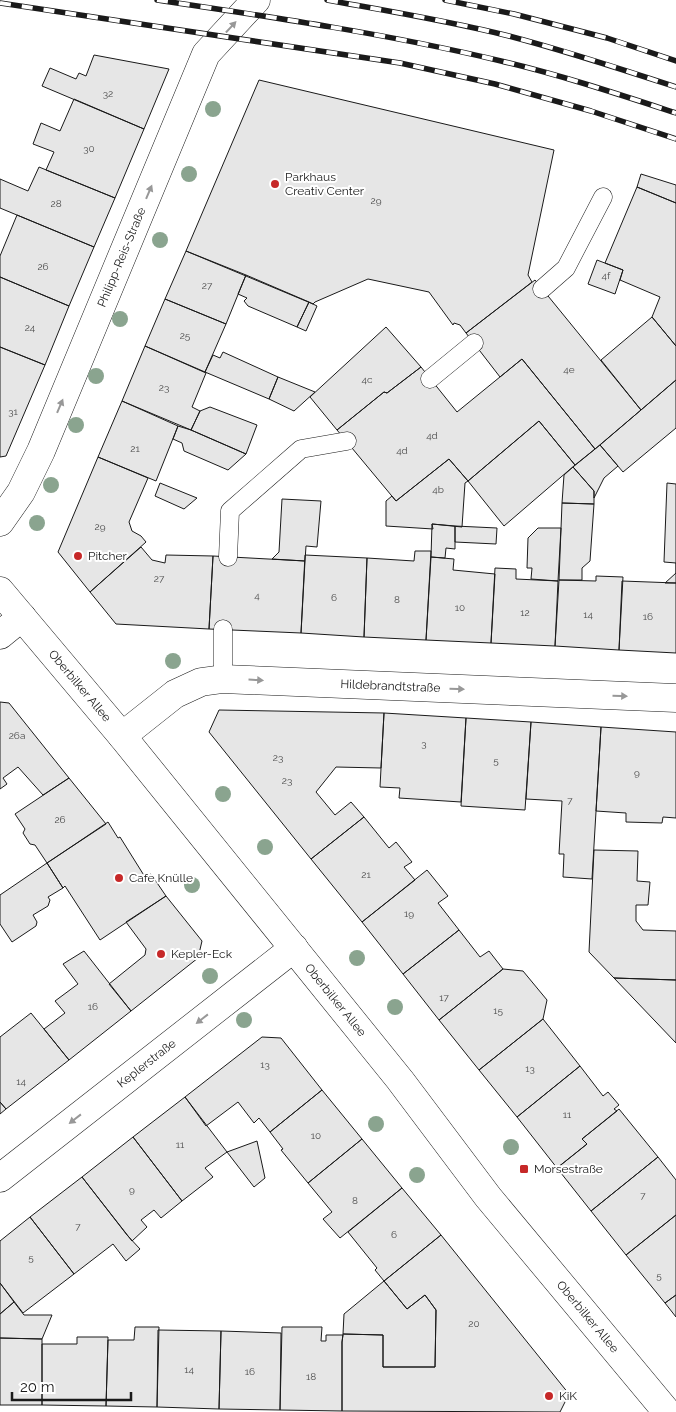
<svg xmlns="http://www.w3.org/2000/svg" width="676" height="1412" font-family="Raleway,sans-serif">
<rect width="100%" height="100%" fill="#fff"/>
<path fill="#e6e6e6" stroke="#1a1a1a" d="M94 55 169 69 144 129 42 86 50 68 76 79 79 73 86 76Z
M259 80 554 150 528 275 532 282 466 333 460 325 454 323 453 325 429 292 368 279 315 302 313 304 186 251Z
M74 99 144 129 115 198 46 170 54 152 33 144 41 123 60 131Z
M39 167 115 198 94 247 0 208V179L28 191Z
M641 174 676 185V203L637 187Z
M637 187 676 203V346L652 317 660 297 620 280 623 270 605 263Z
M17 215 94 247 69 306 0 277V256Z
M186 251 246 275 226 324 165 299Z
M597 260 623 270 615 294 588 284Z
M246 275 309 302 297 327 248 306 244 301 247 298 238 294Z
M0 277 69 306 45 365 0 347Z
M535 280 641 410 595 449 522 359 500 377 466 333Z
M165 299 226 324 205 372 145 346Z
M309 302 317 306 306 331 297 327Z
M652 317 676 346V380L641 410 601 360Z
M386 327 421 367 387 393 384 392 337 430 310 397Z
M145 346 206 373 192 407 200 411 191 430 122 401Z
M0 347 45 365 6 456 0 457Z
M223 352 278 377 269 399 205 372 213 355 220 358Z
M522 359 595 449 575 465 539 421 468 481 449 459 396 501 337 430 384 392 387 393 421 367 457 412Z
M278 377 315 392 294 411 269 399Z
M676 380V428L623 472 600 445Z
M122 401 178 426 156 481 98 457Z
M210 407 257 425 246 454 191 430 200 411Z
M539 421 575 465 504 526 468 481Z
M178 426 191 430 246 454 228 470 184 451 182 443 173 439Z
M600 445 618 466 604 478 594 498V491L573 467Z
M98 457 148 478 129 522 132 531 141 536 146 542 90 592 58 552Z
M449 459 468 481 465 483 462 527 432 524 433 529 386 526V501L392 496 396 501Z
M573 467 594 491V504L562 503 564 475Z
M160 483 197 498 184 509 155 496Z
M667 483 676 484V583H665L676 573V563L664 562Z
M282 499 321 501 317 547 306 546 305 561 272 559 279 552Z
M562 503 594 504 590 561 582 568V580H559Z
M432 524 455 526V549L446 548 445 558 431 557Z
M455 526 497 528 496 544 455 542Z
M538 528H561L558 581 531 579 532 568H527L528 538Z
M141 547 152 560 165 563 166 555 213 556 209 629 116 624 90 592Z
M415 551H431L426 640 364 637 367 558 414 561Z
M305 555 367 558 364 637 301 633Z
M213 556 305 561 301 633 209 629Z
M431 557 454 559 453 570 495 574 491 643 426 640Z
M495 568 516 569V579L558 581 555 646 491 643Z
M596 576 623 577 619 650 555 646 559 580 596 581Z
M622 581 676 583V653L619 650Z
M0 702 9 703 69 778 43 795 18 767 3 778 7 784 0 789Z
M219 710 384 713 381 768 336 767 316 792 335 815 351 802 364 817 311 859 209 732Z
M384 713 466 718 461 802 399 798 400 788 380 787Z
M466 718 531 722 525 810 461 806Z
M531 722 601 727 592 879 563 877 564 854H559L562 801 526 799Z
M601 727 676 732V818L663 817 662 823 626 822V813L596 811Z
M69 778 106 824 47 863 35 845 30 844 23 833 25 829 15 814Z
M364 817 389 848 396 842 412 862 404 867 415 880 362 922 311 859Z
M108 822 118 838 120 837 145 877 151 874 166 896 100 940 65 886 63 888 47 863Z
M594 850 638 851 637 881 650 882 648 905H636V921L643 930 676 931V980L614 978 589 952Z
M47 863 63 888 48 897 50 900 48 906 33 915 37 922 36 926 12 942 0 924V895Z
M427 870 448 896 438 903 459 930 403 974 362 922Z
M166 896 202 941 198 958 131 1011 109 984 145 955 146 949 126 922Z
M459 930 480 957 489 951 503 969 439 1020 403 974Z
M84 951 131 1011 69 1060 44 1029 65 1013 55 1001 78 984 63 964Z
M503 969 523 971 547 1000 543 1019 479 1070 439 1020Z
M614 978 676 980V1043Z
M31 1013 69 1060 6 1109 0 1102V1037Z
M543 1019 580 1066 517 1117 479 1070Z
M262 1037 281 1038 322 1090 270 1132 259 1118 254 1123 238 1102 206 1126 185 1097Z
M580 1066 603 1096 608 1092 619 1105 614 1109 617 1111 582 1139 587 1144 557 1168 517 1117Z
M322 1090 362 1139 308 1183 281 1150 283 1149 270 1132Z
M185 1097 227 1152 205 1168 213 1177 182 1201 133 1137Z
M0 1102 6 1109 0 1114Z
M619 1109 658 1157 591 1211 557 1168 587 1144 582 1139Z
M133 1137 182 1201 161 1218 154 1210 141 1220 147 1227 132 1241 82 1177Z
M362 1139 402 1188 340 1238 323 1219 332 1212 308 1183Z
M257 1141 265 1178 254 1187 227 1152Z
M658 1157 676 1180V1215L626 1255 591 1211Z
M82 1177 127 1235 140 1249 126 1261 113 1244 74 1274 30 1217Z
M402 1188 441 1235 384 1281 375 1270 377 1268 348 1232Z
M676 1215V1295L665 1303 626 1255Z
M30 1217 74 1274 23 1313 0 1283V1241Z
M441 1235 569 1394 560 1412 342 1411V1342L343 1334 383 1335V1367H435L436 1310 425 1295 407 1309 384 1281Z
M384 1281 407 1309 425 1295 436 1310 435 1367H383V1335L343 1334 344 1314Z
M0 1283 14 1302 0 1314Z
M676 1295V1317L665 1303Z
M14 1302 24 1315H52L42 1339 0 1338V1314Z
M135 1327H159L157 1407 106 1406 108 1340H134Z
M282 1327H322L321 1341H326V1335H343L342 1342V1411L280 1410Z
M158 1330 221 1331 219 1409 157 1407Z
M221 1331 281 1333 280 1410 219 1409Z
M77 1337H108L106 1406 42 1405V1344H77Z
M0 1338 42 1339V1405H0Z"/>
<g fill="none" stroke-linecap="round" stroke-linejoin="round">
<g stroke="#1a1a1a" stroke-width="19">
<path id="lane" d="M542 289 566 268 603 197
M430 379 474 343
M228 557 230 511 301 449 347 441
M223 679V629"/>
</g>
<g stroke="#1a1a1a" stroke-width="29">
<g id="street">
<path id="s1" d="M0 522 21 492 41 451 206 54 256 0"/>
<path d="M0 635 22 617"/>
<path id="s2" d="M122 736 175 694 201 682 223 679 676 698"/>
<path id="s3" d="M0 1178 294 948"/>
</g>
</g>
<g stroke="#1a1a1a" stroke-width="29">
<g id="secondary">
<path id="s4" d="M0 591 122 736 400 1080 488 1197 667 1412"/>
</g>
</g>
<use href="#lane" stroke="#fff" stroke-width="18"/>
<use href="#street" stroke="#fff" stroke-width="28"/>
<use href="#secondary" stroke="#fff" stroke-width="28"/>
<g stroke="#1a1a1a" stroke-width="5.5">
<path id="rail" d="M157 0C272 17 388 34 501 61 561 75 618 94 676 113
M327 0C388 11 449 21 509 36 566 51 621 69 676 87
M445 0 514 14 607 38 676 61
M0 3 400 63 495 84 591 111 676 139"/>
</g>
<use href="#rail" stroke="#fff" stroke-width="4" stroke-dasharray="11" stroke-linecap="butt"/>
</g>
<g fill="#8aa48f">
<circle cx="213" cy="109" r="8"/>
<circle cx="189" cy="174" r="8"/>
<circle cx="160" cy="240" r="8"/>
<circle cx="120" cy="319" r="8"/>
<circle cx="96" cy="376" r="8"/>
<circle cx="76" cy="425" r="8"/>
<circle cx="51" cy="485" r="8"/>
<circle cx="37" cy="523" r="8"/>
<circle cx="173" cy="661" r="8"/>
<circle cx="223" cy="794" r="8"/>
<circle cx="265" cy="847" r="8"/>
<circle cx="192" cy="885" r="8"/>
<circle cx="357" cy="958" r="8"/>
<circle cx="210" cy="976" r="8"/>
<circle cx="395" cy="1007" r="8"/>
<circle cx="244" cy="1020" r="8"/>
<circle cx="376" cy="1124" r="8"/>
<circle cx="511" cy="1147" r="8"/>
<circle cx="417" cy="1175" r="8"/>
</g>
<defs><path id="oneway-solid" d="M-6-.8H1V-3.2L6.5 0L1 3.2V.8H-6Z" transform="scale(1.25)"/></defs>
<g fill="#989898">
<use href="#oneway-solid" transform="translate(231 27) rotate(-47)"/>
<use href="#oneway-solid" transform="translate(149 192) rotate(-67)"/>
<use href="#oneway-solid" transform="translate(60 406) rotate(-67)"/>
<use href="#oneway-solid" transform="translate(256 680) rotate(3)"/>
<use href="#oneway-solid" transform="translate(457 689) rotate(2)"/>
<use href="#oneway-solid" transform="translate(620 696) rotate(2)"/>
<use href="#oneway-solid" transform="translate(202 1019) rotate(142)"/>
<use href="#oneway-solid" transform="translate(75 1119) rotate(142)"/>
</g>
<g fill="#c62828" stroke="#fff" stroke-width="2">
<circle cx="275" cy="184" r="5"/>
<circle cx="78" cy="556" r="5"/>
<circle cx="119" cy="878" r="5"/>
<circle cx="161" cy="954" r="5"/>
<rect x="519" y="1164" width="10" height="10" rx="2.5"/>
<circle cx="549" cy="1396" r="5"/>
</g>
<g text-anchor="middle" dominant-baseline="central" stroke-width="4" stroke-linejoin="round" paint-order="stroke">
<g font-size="10" fill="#4d4d4d">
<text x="108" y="93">32</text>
<text x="89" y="148">30</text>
<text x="376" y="200">29</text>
<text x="56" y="203">28</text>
<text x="43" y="266">26</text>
<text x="606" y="275">4f</text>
<text x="207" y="285">27</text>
<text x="30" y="327">24</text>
<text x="185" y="335">25</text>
<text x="569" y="369">4e</text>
<text x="367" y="379">4c</text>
<text x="164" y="387">23</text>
<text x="13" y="411">31</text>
<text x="432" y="435">4d</text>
<text x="135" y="448">21</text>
<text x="402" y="450">4d</text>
<text x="438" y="489">4b</text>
<text x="100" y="526">29</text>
<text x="159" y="578">27</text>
<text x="257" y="595">4</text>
<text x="334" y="597">6</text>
<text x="397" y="599">8</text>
<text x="460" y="607">10</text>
<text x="525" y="612">12</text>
<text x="588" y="614">14</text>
<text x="648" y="616">16</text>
<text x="17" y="735">26a</text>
<text x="424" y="743">3</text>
<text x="278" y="757">23</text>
<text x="496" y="760">5</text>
<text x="637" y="772">9</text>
<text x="287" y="780">23</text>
<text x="570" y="800">7</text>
<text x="60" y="819">26</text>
<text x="366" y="874">21</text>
<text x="409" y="913">19</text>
<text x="444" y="997">17</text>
<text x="93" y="1006">16</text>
<text x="498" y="1010">15</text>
<text x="265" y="1064">13</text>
<text x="530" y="1068">13</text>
<text x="21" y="1081">14</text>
<text x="567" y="1114">11</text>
<text x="316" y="1135">10</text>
<text x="180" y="1144">11</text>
<text x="132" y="1189">9</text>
<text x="643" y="1195">7</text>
<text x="355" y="1200">8</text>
<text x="78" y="1226">7</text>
<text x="394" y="1234">6</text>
<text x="31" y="1257">5</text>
<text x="659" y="1275">5</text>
<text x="474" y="1323">20</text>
<text x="189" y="1369">14</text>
<text x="250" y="1371">16</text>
<text x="311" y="1376">18</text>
</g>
<g font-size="12" fill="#1a1a1a" stroke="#fff" text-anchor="start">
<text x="285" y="177">Parkhaus<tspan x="285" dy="14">Creativ Center</tspan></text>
<text x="88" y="556">Pitcher</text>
<text x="129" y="878">Cafe Knülle</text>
<text x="171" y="954">Kepler-Eck</text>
<text x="534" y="1169">Morsestraße</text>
<text x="559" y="1396">KiK</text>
</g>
<g font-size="12" fill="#1a1a1a" stroke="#fff">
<text stroke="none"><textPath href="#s1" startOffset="292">Philipp-Reis-Straße</textPath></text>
<text stroke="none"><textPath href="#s4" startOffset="124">Oberbilker Allee</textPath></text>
<text stroke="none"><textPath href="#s2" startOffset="286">Hildebrandtstraße</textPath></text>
<text stroke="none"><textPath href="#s4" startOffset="529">Oberbilker Allee</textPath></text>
<text stroke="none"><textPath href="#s3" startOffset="186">Keplerstraße</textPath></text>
<text stroke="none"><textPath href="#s4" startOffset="934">Oberbilker Allee</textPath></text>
</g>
</g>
<path d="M12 1392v8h119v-8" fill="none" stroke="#1a1a1a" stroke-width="2.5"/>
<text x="20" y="1392" font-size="15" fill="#1a1a1a" stroke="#ffffff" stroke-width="4" paint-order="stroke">20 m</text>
</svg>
